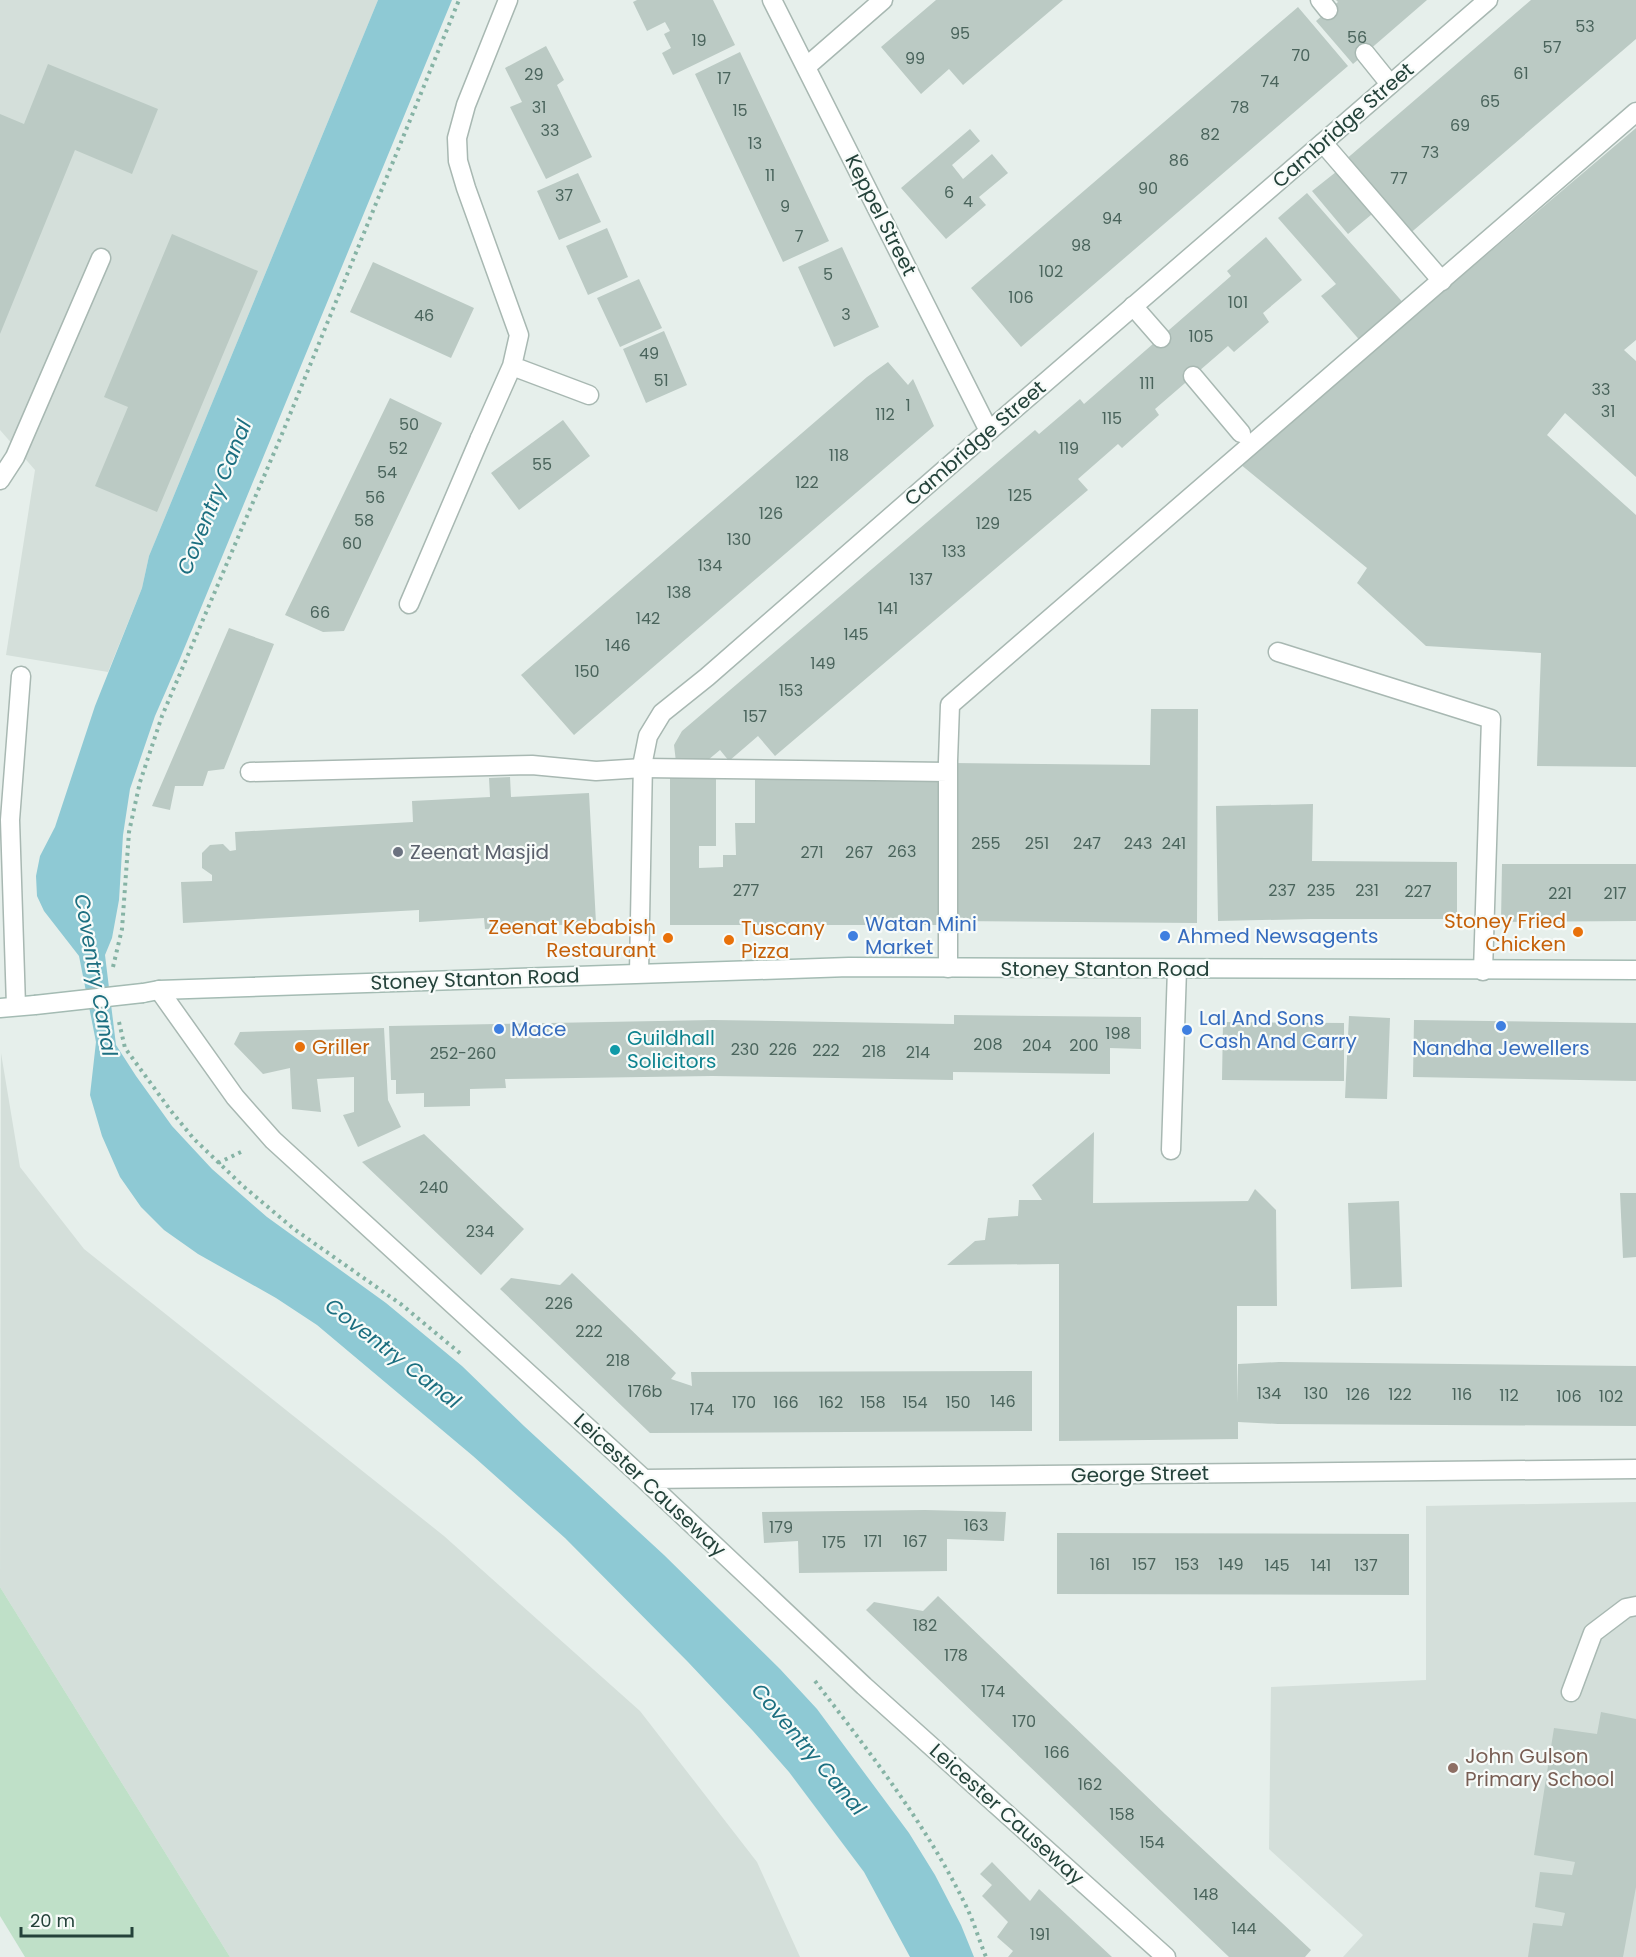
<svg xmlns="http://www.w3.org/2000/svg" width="1636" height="1957" font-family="Poppins,sans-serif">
<rect width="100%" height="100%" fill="#e6efeb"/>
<path fill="#d4dfda" d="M0 0H378L149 556 142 588 108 672 6 655 35 470 0 430Z
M1 1053 20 1167 84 1249 444 1536 640 1711 757 1862 800 1957H230L0 1587Z
M1636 1502V1957H1343L1363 1935 1269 1849 1271 1687 1426 1680V1506Z"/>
<path fill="#bfe0c8" d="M0 1587 230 1957H25L0 1916Z"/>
<path fill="#8ec9d4" d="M378 0H452L179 661 155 716 130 789 123 835 119 900 112 938 105 955 116 1045 136 1076 172 1126 212 1169 267 1217 386 1303 462 1366 524 1426 664 1555 780 1669 817 1709 909 1833 935 1875 961 1925 974 1957H910L864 1872 789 1772 753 1731 688 1662 565 1538 473 1456 317 1325 276 1298 198 1254 164 1230 141 1207 120 1177 102 1136 90 1095 96 1042 79 956 44 911 37 896 36 876 40 856 55 827 95 706 142 588 149 556Z"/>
<path fill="#bbcac4" d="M637 0H713L735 45 673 75 662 53 671 48 664 34 670 31 665 22 647 31 633 2Z
M936 0H1063L963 85 949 69 921 94 881 47Z
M1336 0H1427L1353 64 1316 21 1338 2Z
M1531 0H1636V39L1407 236 1344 161Z
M1298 7 1348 66 1021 347 971 288Z
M546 46 564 80 557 85 592 157 546 179 510 107 522 102 505 68Z
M740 52 829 241 783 262 695 74Z
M48 64 158 109 132 174 75 150 0 334V114L24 124Z
M1636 128V340L1624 350 1636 361V477L1565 413 1547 435 1636 515V767L1537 766 1541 653 1426 646 1357 583 1367 568 1240 464Z
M970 129 980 141 952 165 963 179 992 154 1008 173 979 197 986 205 946 239 901 188Z
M1341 168 1377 210 1348 234 1312 191Z
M578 173 601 222 559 240 537 191Z
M1307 193 1406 306 1363 344 1321 296 1336 284 1278 218Z
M607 228 628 277 588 295 566 246Z
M172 234 258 271 157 512 95 486 128 407 104 397Z
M1266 237 1302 280 1263 313 1269 322 1234 352 1228 346 1155 409 1159 415 1122 448 1118 444 1078 479 1088 490 775 756 758 736 729 761 720 750 708 760 676 762 674 745 682 731 1035 430 1039 434 1080 399 1084 404 1231 276 1227 271Z
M842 247 879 327 834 347 798 267Z
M373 262 474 308 451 358 350 312Z
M639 279 662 328 620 347 597 298Z
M664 331 687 385 646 403 623 349Z
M888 362 908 385 913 379 934 426 574 735 521 675 867 377Z
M390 398 442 423 344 631 323 632 285 615Z
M563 420 590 456 519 510 491 473Z
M229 628 274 644 224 769 208 771 203 786H175L170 810 152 806Z
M1151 709H1198L1197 923 952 921 953 763 1150 765Z
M670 774H716V846H699V868L723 867V855H736L735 823H755V778L941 776 944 925H670Z
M510 777 511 797 589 793 596 923 485 929 484 918 419 922V910L183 923 181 882 212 881V875L202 868V853L210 845 223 844 230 851 236 850 235 832 413 822 412 801 490 797 489 778Z
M1313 804 1312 861 1457 862V919H1311L1218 921 1216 806Z
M1502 864H1636V921L1501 922Z
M954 1015 1141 1017V1049L1110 1048V1074L953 1072V1080L712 1076 505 1079 506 1088 470 1089V1106L424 1107V1093L396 1094V1080H391L389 1026 713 1020 954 1024Z
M1349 1016 1390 1018 1387 1099 1345 1098Z
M1414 1020 1636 1023V1081L1413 1077Z
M1223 1022 1344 1023V1081L1222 1080Z
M384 1028 388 1100 401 1127 358 1147 343 1115 354 1112V1077L317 1079 321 1112 292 1109 290 1068 263 1074 234 1044 240 1032Z
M1094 1132 1093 1203 1248 1201 1255 1189 1276 1210 1277 1306H1237V1403L1238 1364 1279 1362 1636 1366V1426L1278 1424 1238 1422V1439L1059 1441V1264L947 1265 975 1241 985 1240 988 1218 1018 1216 1019 1200H1042L1032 1185Z
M424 1134 524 1229 481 1275 362 1162Z
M1620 1193H1636V1257L1623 1258Z
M1399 1201 1402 1287 1351 1289 1348 1203Z
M572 1273 676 1373 671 1379 692 1386 691 1372 1032 1371V1431L650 1433 500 1289 511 1278 560 1285Z
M925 1510 1006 1512 1004 1541 947 1539V1571L799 1573 798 1541 764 1543 762 1512Z
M1057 1533 1409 1534V1595L1057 1594Z
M938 1596 1165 1814 1311 1950 1305 1957H1229L866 1610 874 1602 923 1611Z
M1601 1712 1636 1719V1887L1623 1957H1528L1533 1923 1562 1926 1565 1913 1535 1907 1540 1872 1572 1875 1575 1862 1534 1855 1554 1728 1597 1734Z
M992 1862 1030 1901 1039 1889 1112 1957H1008L1013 1951 997 1937 1008 1922 982 1896 992 1885 980 1874Z"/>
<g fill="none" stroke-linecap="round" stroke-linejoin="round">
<g stroke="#a8b8b2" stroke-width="21">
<path id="service" d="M1320 0 1328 10
M1365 53 1390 84
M1323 143 1442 281
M1133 306 1161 338
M1193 376 1241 433
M0 480 15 457 101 258
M409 604 480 438
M1278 652 1491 719 1483 971
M250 772 532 765 596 771 643 768
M1171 1150 1177 969
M1571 1692 1593 1633 1626 1608 1636 1606"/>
</g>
<g stroke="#a8b8b2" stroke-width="21">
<path id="pedestrian" d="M643 768 948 772
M948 968V761L950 705 1636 112"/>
</g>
<g stroke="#a8b8b2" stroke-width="21">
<path id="minor" d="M772 0 989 431
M806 67 883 0
M512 366 589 395
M480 438 512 366 519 335 466 188 458 161 457 138 466 105 508 0
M639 973 643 761 648 736 662 713 707 677 989 431 1488 0
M159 990 235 1097 273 1140 644 1479 864 1686 1166 1957
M16 1006 10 820 21 676
M644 1479 1636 1469"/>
</g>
<g stroke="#a4bbb3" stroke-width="21">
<path id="secondary" d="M143 993 159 990 849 967 1636 970
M0 1008 35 1005"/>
</g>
<path stroke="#86b3a5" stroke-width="4" stroke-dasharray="3 4.5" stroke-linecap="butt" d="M113 967 122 929 129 832 140 782 162 716 282 434 459 0
M119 1022 125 1048 171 1111 194 1139 243 1186 294 1229 402 1305 461 1354
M218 1163 245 1150
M815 1681C870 1753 926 1824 966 1906 974 1922 979 1940 986 1957"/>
<use href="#service" stroke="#fff" stroke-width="18"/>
<use href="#pedestrian" stroke="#fff" stroke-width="18"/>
<use href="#minor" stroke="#fff" stroke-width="18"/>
<use href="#secondary" stroke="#fff" stroke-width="18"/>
<g stroke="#a4bbb3" stroke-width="21" stroke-linecap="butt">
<path id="secondary-bridge" d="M35 1005 143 993"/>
</g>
<use href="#secondary-bridge" stroke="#fff" stroke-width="18"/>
</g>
<circle fill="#6b7280" stroke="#f7fbf9" stroke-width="2" cx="398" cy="852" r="6"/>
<g fill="#e8710a" stroke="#f7fbf9" stroke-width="2">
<circle cx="1578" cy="932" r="6"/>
<circle cx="668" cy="938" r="6"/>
<circle cx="729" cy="940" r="6"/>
<circle cx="300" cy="1047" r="6"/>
</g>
<g fill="#3f7fe0" stroke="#f7fbf9" stroke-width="2">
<circle cx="853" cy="936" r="6"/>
<circle cx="1165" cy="936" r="6"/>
<circle cx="1501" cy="1026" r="6"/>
<circle cx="499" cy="1029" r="6"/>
<circle cx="1187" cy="1030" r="6"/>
</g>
<circle fill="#0f9aa8" stroke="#f7fbf9" stroke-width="2" cx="615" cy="1050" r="6"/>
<circle fill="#8d6e63" stroke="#f7fbf9" stroke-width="2" cx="1453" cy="1768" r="6"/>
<g text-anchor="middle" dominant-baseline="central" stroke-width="4.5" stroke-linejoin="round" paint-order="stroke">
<g font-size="16" fill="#4a645c">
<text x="1585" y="26">53</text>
<text x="960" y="33">95</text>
<text x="1357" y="37">56</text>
<text x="699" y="40">19</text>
<text x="1552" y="47">57</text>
<text x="1301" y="55">70</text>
<text x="915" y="58">99</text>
<text x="1521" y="73">61</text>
<text x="534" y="74">29</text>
<text x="724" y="78">17</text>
<text x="1270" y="81">74</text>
<text x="1490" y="101">65</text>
<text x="539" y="107">31</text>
<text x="1240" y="107">78</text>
<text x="740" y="110">15</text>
<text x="1460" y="125">69</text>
<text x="550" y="130">33</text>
<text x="1210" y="134">82</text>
<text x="755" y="143">13</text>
<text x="1430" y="152">73</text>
<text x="1179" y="160">86</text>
<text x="770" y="175">11</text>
<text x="1399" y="178">77</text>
<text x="1148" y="188">90</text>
<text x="949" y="192">6</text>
<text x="564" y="195">37</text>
<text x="968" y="201">4</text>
<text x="785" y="206">9</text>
<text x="1112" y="218">94</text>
<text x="799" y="236">7</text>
<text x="1081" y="245">98</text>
<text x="1051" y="271">102</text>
<text x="828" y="274">5</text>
<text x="1021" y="297">106</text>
<text x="1238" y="302">101</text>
<text x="846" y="314">3</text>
<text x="424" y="315">46</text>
<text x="1201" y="336">105</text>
<text x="649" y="353">49</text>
<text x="661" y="380">51</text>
<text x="1147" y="383">111</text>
<text x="1601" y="389">33</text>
<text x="908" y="405">1</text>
<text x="1608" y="411">31</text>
<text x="885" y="414">112</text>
<text x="1112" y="418">115</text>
<text x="409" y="424">50</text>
<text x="398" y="448">52</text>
<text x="1069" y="448">119</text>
<text x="839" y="455">118</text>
<text x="542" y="464">55</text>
<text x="387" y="472">54</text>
<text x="807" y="482">122</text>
<text x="1020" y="495">125</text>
<text x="375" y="497">56</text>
<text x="771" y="513">126</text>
<text x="364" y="520">58</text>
<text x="988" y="523">129</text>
<text x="739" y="539">130</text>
<text x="352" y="543">60</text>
<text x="954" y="551">133</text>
<text x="710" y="565">134</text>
<text x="921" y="579">137</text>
<text x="679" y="592">138</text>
<text x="888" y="608">141</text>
<text x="320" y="612">66</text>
<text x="648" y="618">142</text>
<text x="856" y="634">145</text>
<text x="618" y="645">146</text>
<text x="823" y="663">149</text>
<text x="587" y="671">150</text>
<text x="791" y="690">153</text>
<text x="755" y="716">157</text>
<text x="986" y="843">255</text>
<text x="1037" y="843">251</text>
<text x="1087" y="843">247</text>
<text x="1138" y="843">243</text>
<text x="1174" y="843">241</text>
<text x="902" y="851">263</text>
<text x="812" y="852">271</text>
<text x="859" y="852">267</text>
<text x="746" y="890">277</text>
<text x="1282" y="890">237</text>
<text x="1321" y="890">235</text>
<text x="1367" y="890">231</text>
<text x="1418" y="891">227</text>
<text x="1560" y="893">221</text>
<text x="1615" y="893">217</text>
<text x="1118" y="1033">198</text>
<text x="988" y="1044">208</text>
<text x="1037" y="1045">204</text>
<text x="1084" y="1045">200</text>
<text x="745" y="1049">230</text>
<text x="783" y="1049">226</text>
<text x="826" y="1050">222</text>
<text x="874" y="1051">218</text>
<text x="918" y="1052">214</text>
<text x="463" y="1053">252-260</text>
<text x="434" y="1187">240</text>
<text x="480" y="1231">234</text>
<text x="559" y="1303">226</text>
<text x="589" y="1331">222</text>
<text x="618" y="1360">218</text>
<text x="645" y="1391">176b</text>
<text x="1269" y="1393">134</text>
<text x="1316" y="1393">130</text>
<text x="1358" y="1394">126</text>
<text x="1400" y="1394">122</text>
<text x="1462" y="1394">116</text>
<text x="1509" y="1395">112</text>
<text x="1569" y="1396">106</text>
<text x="1611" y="1396">102</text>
<text x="1003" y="1401">146</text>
<text x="744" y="1402">170</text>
<text x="786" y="1402">166</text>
<text x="831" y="1402">162</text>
<text x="873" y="1402">158</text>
<text x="915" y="1402">154</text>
<text x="958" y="1402">150</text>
<text x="702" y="1409">174</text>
<text x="976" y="1525">163</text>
<text x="781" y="1527">179</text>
<text x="873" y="1541">171</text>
<text x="915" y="1541">167</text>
<text x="834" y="1542">175</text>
<text x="1100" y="1564">161</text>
<text x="1144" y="1564">157</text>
<text x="1187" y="1564">153</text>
<text x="1231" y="1564">149</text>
<text x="1277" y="1565">145</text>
<text x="1321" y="1565">141</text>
<text x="1366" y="1565">137</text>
<text x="925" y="1625">182</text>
<text x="956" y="1655">178</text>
<text x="993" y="1691">174</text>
<text x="1024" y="1721">170</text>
<text x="1057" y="1752">166</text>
<text x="1090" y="1784">162</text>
<text x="1122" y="1814">158</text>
<text x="1152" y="1842">154</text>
<text x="1206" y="1894">148</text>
<text x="1244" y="1928">144</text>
<text x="1040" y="1934">191</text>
</g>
<g font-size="20" fill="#24423a" stroke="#f7fbf9">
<text transform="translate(1343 125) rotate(-41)">Cambridge Street</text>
<text transform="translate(881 215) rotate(63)">Keppel Street</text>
<text transform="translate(975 443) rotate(-41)">Cambridge Street</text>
<text x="1105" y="969">Stoney Stanton Road</text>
<text transform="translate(475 979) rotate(-2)">Stoney Stanton Road</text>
<text transform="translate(1140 1474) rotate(-1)">George Street</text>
<text transform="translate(650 1485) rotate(43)">Leicester Causeway</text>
<text transform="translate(1007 1814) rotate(42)">Leicester Causeway</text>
</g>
<g font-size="20" fill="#5b616d" stroke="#f7fbf9" text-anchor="start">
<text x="410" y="852">Zeenat Masjid</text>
</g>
<g font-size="20" fill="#c56008" stroke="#f7fbf9" text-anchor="end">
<text x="1566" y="921">Stoney Fried<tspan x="1566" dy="23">Chicken</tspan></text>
<text x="656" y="927">Zeenat Kebabish<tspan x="656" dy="23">Restaurant</tspan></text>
<text x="741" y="928" text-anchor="start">Tuscany<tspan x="741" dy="23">Pizza</tspan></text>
<text x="312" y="1047" text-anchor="start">Griller</text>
</g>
<g font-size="20" fill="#366cbe" stroke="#f7fbf9" text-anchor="start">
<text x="865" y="924">Watan Mini<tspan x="865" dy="23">Market</tspan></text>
<text x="1177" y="936">Ahmed Newsagents</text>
<text x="1199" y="1018">Lal And Sons<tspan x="1199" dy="23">Cash And Carry</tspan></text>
<text x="511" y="1029">Mace</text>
<text x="1501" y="1048" text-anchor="middle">Nandha Jewellers</text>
</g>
<g font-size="20" fill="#0d838f" stroke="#f7fbf9" text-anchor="start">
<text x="627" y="1038">Guildhall<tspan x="627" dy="23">Solicitors</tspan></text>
</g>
<g font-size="20" fill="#785e54" stroke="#f7fbf9" text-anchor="start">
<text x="1465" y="1756">John Gulson<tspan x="1465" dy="23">Primary School</tspan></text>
</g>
<g font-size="21" font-style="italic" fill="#1c6f80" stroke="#f7fbf9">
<text transform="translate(214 497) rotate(-68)">Coventry Canal</text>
<text transform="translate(96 975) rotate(80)">Coventry Canal</text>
<text transform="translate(393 1353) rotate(38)">Coventry Canal</text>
<text transform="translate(809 1749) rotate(50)">Coventry Canal</text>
</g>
</g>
<path d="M21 1927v9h111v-9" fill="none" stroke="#24423a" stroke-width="3"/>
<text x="30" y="1927" font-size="18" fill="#24423a" stroke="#f7fbf9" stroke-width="4.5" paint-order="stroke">20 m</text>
</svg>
